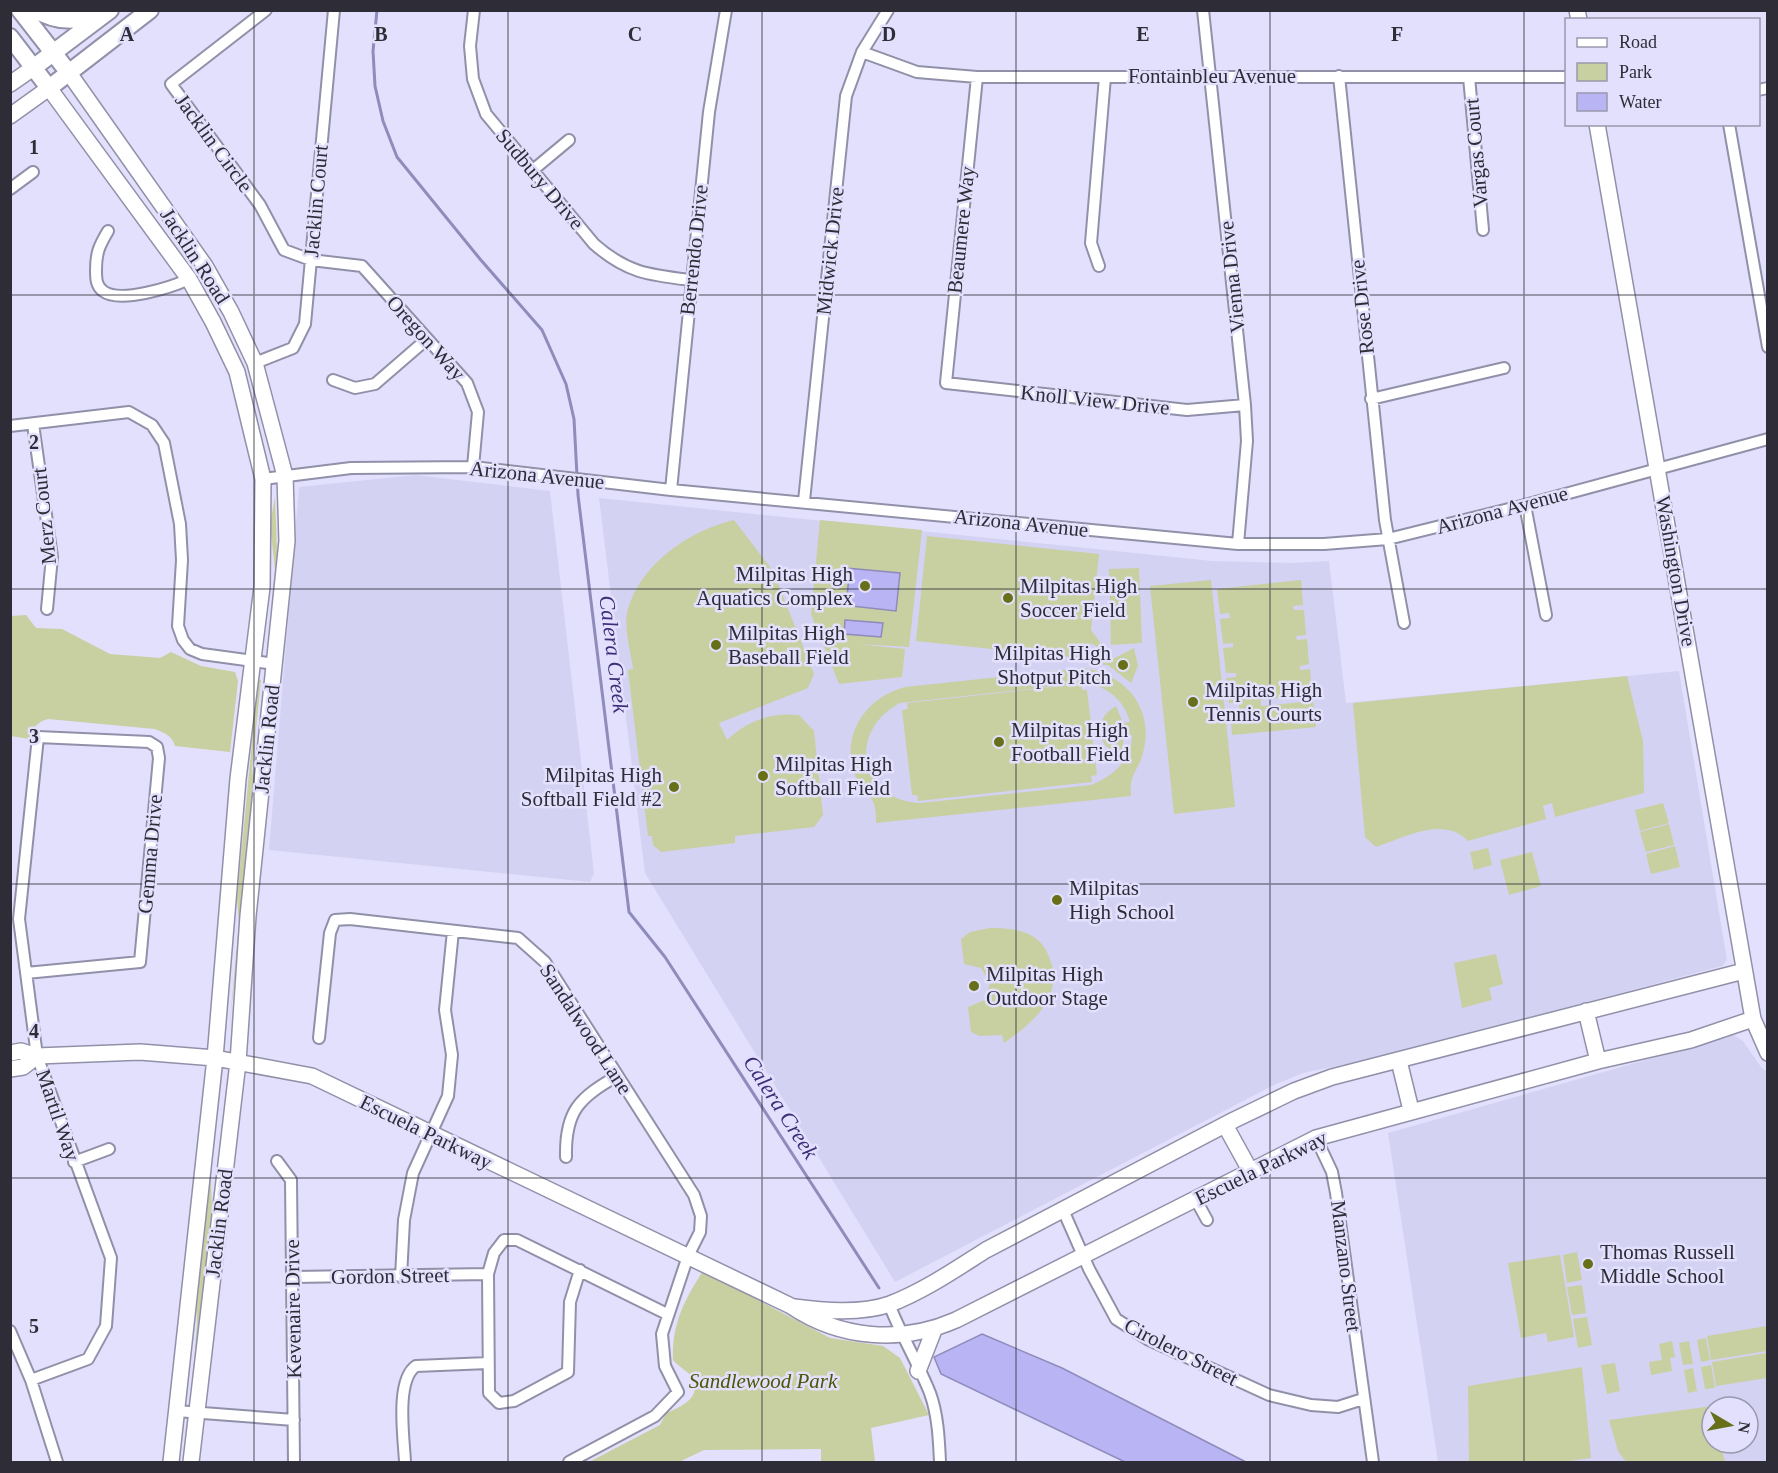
<svg xmlns="http://www.w3.org/2000/svg" width="1778" height="1473" font-family="'Times New Roman',serif">
<rect width="100%" height="100%" fill="#e2e0fc"/>
<path fill="#d4d2f3" fill-rule="evenodd" d="M416 475 550 491 594 874 590 882 269 850 299 487Z
M599 498 1212 561 1293 563 1329 561 1346 703 1679 671 1727 960 1722 966 1389 1055 1303 1073 1274 1085 895 1282 645 873Z
M1734 1035 1743 1041 1761 1067 1767 1072V1462H1438L1388 1133ZM1712 1407H1748V1443H1712Z"/>
<path fill="#c8cfa1" fill-rule="evenodd" d="M275 497 278 575 268 649 275 570 270 524Z
M734 520 773 571 814 674 808 688 719 723 727 740C747 721 771 712 799 715L814 731 823 815 814 827 735 836V843L661 852 653 845 652 836H648L628 670 633 669C631 653 624 629 627 613 638 565 690 530 734 520Z
M820 520 922 530 909 647 857 644 905 649 902 677 839 684 811 614Z
M927 536 1099 554 1091 630 1102 645 1107 647 1105 651 1090 643 1088 659 916 641Z
M1139 568 1142 643 1111 645 1109 569Z
M1211 580 1235 807 1174 814 1150 586Z
M1301 580 1303 605 1293 606 1294 610H1304L1306 635 1296 636 1297 640 1307 639 1309 664 1300 666V670L1310 669 1312 695 1261 700V706L1313 701 1316 727 1232 735 1230 710 1239 709V703H1229L1226 678 1236 677V673H1226L1223 648 1233 647V643L1223 644 1220 619 1230 618 1229 613 1220 614 1217 589Z
M26 615 36 628 62 629 110 654 160 658 171 652 201 666 235 672 238 681 230 752 175 746C172 735 164 733 155 729L48 719C37 722 33 728 29 739L11 736V616Z
M1134 648 1138 666 1131 683 1108 665H1103V660L1109 661Z
M1083 668C1126 674 1155 709 1143 753 1138 773 1129 772 1131 796L876 823C876 817 876 810 874 804 871 795 858 785 854 773 841 733 867 697 905 687ZM1085 683C1107 686 1124 700 1130 722L1123 723 1116 706C1094 717 1094 749 1122 754L1124 735H1132C1132 760 1113 776 1091 785L920 803C858 800 847 731 900 703Z
M1627 676 1643 741 1644 793 1555 817 1552 803 1543 806 1546 819 1468 841C1444 815 1403 838 1376 847L1365 837 1353 703Z
M258 680H261L252 769 255 791 229 1031 239 923 237 898Z
M1081 684 1082 690H1087L1097 775 1091 776 1092 782 918 801 917 795H912L902 710 908 709 907 703Z
M1663 803 1669 823 1640 831 1635 810Z
M1669 824 1674 845 1646 852 1640 832Z
M1675 846 1680 867 1651 874 1646 854Z
M1488 848 1492 865 1474 870 1470 852Z
M1532 852 1541 886 1509 895 1500 860Z
M990 928C1013 928 1036 930 1047 952 1067 993 1036 1021 1004 1043L1002 1035 980 1036 971 1032 968 1007 985 1000 990 983 981 968 964 964 961 939 970 932Z
M1496 954 1503 984 1489 988 1492 1000 1462 1008 1454 963Z
M210 1163 212 1207 192 1392 197 1322 196 1300Z
M1577 1252 1582 1280 1567 1283 1563 1255Z
M1560 1255 1574 1337 1548 1342 1546 1333 1521 1338 1508 1263Z
M703 1271 830 1338 883 1346 900 1358 929 1415 871 1428 875 1462H821V1449L704 1450 679 1462H589L660 1425 666 1413C681 1407 704 1397 691 1376 686 1370 678 1366 673 1360 672 1323 684 1301 703 1271Z
M1582 1285 1586 1313 1572 1315 1567 1287Z
M1587 1317 1592 1345 1578 1348 1573 1319Z
M1767 1326V1351L1711 1360 1707 1336Z
M1706 1338 1710 1360 1701 1362 1697 1340Z
M1672 1341 1675 1357 1670 1358 1672 1371 1651 1375 1649 1362 1662 1360 1659 1344Z
M1689 1341 1693 1364 1683 1365 1679 1343Z
M1767 1353V1378L1716 1386 1712 1362Z
M1615 1363 1620 1391 1607 1394 1601 1365Z
M1711 1365 1715 1388 1705 1389 1701 1367Z
M1582 1367 1591 1458 1562 1462H1469L1468 1386Z
M1693 1368 1697 1391 1688 1393 1684 1370Z
M1713 1406 1712 1443H1720L1725 1462H1626L1618 1451 1609 1420Z"/>
<path fill="#b9b4f3" stroke="#8f8bbb" stroke-width="1.5" d="M846 568 900 573 896 611 843 605V598L847 597 849 576 846 575Z
M845 620 883 623 881 637 844 634Z
M982 1334 1062 1368 1246 1462H1125L941 1374 934 1357Z"/>
<g fill="none" stroke-linecap="round" stroke-linejoin="round">
<path stroke="#8f8bbb" stroke-width="3" d="M377 10 373 51 375 86 383 121 397 157 480 259 542 330 566 384 574 419 578 495 629 912 665 957 879 1288"/>
<g stroke="#9190a9" stroke-width="14">
<path id="street" d="M266 10 171 84 260 205 284 250 311 260 362 266 467 383 478 412 473 467
M474 10 470 46 473 79 486 114 594 244C627 273 649 275 691 280
M1203 10 1245 405 1247 441 1238 544
M862 52 917 72 977 77H1566
M1339 76 1385 520 1404 623
M977 77 946 383 1187 410 1245 405
M1469 77 1483 230
M1758 90 1768 88
M1729 124 1768 347
M533 170 569 140
M10 189 33 172
M108 231C99 246 96 253 96 270 96 278 96 286 103 291 120 304 172 287 189 279
M1099 266 1091 243 1105 77
M255 363 293 348 305 324 334 10
M333 380 355 388 375 384 427 339
M1371 399 1504 368
M33 424 52 557 47 609
M10 426 129 412 152 425 164 443 180 524 182 560 178 626 183 640 190 649 202 654 275 664
M263 479 351 468 473 467 671 490 1238 544H1324L1388 539 1525 505 1768 439
M671 490 709 112 726 10
M804 501 846 96 862 52 888 10
M1525 505 1546 615
M26 973 140 962 159 758 157 747 149 742 38 737 19 919 37 1056 111 1258 106 1326 88 1359 31 1380
M319 1038 330 933 335 920 350 919 518 938 545 962 694 1195 701 1216 700 1232 688 1256 662 1334 665 1366 678 1392 655 1416 569 1462
M1316 1138 1332 1172 1336 1193 1373 1462
M566 1157C565 1111 579 1098 617 1076
M277 1161 291 1180 294 1462
M74 1162 109 1149
M1196 1200 1207 1220
M1063 1210 1089 1269 1116 1319 1149 1340 1269 1395 1311 1405 1338 1407 1363 1399
M580 1270 570 1302 568 1372 514 1401 499 1403 489 1393 488 1274 494 1253 504 1240H517L667 1314
M293 1277 488 1274
M401 1277 404 1220 413 1173 448 1096 452 1055 445 1010 453 931
M889 1304C901 1335 918 1363 930 1393 938 1415 939 1440 940 1462
M10 1331 31 1380 57 1462
M176 1411 294 1420
M405 1462C404 1439 395 1380 416 1366L488 1363"/>
</g>
<g stroke="#9190a9" stroke-width="18">
<path id="secondary" d="M1577 10 1579 20
M69 73 205 266 231 312 255 363 285 476 287 541 248 916 238 1062 191 1462
M10 84 33 68
M10 116 49 88 189 279 213 322 237 372 263 479 262 587 238 779 215 1058 171 1462
M1597 124 1753 1019 1768 1053
M1586 1011 1598 1061
M10 1053 21 1051 37 1056 140 1052 215 1058 312 1076 791 1306C840 1339 901 1344 956 1320L1316 1138 1598 1061 1691 1040 1753 1019
M1399 1061 1411 1110
M10 1069 23 1067 37 1056
M1225 1125 1251 1172
M794 1307C823 1311 862 1314 890 1304 924 1291 956 1269 986 1250L1234 1120 1294 1091 1332 1077 1744 971
M918 1371 934 1330"/>
</g>
<g stroke="#9190a9" stroke-width="20">
<path id="primary" d="M20 10 69 73
M36 10C57 23 77 21 100 15
M10 37 49 88 150 10
M33 68 110 10"/>
</g>
<use href="#street" stroke="#fff" stroke-width="10"/>
<use href="#secondary" stroke="#fff" stroke-width="15"/>
<use href="#primary" stroke="#fff" stroke-width="16"/>
</g>
<path fill="none" stroke="#2d2c37" stroke-width="1.5" stroke-opacity="0.55" d="M254 10V1462M508 10V1462M762 10V1462M1016 10V1462M1270 10V1462M1524 10V1462M10 295H1768M10 589H1768M10 884H1768M10 1178H1768"/>
<g fill="#677018" stroke="#e2e0fc" stroke-width="2">
<circle cx="865" cy="586" r="6"/>
<circle cx="1008" cy="598" r="6"/>
<circle cx="716" cy="645" r="6"/>
<circle cx="1123" cy="665" r="6"/>
<circle cx="1193" cy="702" r="6"/>
<circle cx="999" cy="742" r="6"/>
<circle cx="763" cy="776" r="6"/>
<circle cx="674" cy="787" r="6"/>
<circle cx="1057" cy="900" r="6"/>
<circle cx="974" cy="986" r="6"/>
<circle cx="1588" cy="1264" r="6"/>
</g>
<g text-anchor="middle" dominant-baseline="central" stroke-width="5" stroke-linejoin="round" paint-order="stroke">
<g font-size="21" fill="#2d2c37" stroke="#e2e0fc">
<text x="1212" y="76">Fontainbleu Avenue</text>
<text transform="translate(214 143) rotate(54)">Jacklin Circle</text>
<text transform="translate(1476 153) rotate(-95)">Vargas Court</text>
<text transform="translate(540 179) rotate(50)">Sudbury Drive</text>
<text transform="translate(316 201) rotate(-85)">Jacklin Court</text>
<text transform="translate(961 230) rotate(-84)">Beaumere Way</text>
<text transform="translate(694 250) rotate(-84)">Berrendo Drive</text>
<text transform="translate(830 251) rotate(-84)">Midwick Drive</text>
<text transform="translate(195 256) rotate(57)">Jacklin Road</text>
<text transform="translate(1232 277) rotate(-96)">Vienna Drive</text>
<text transform="translate(1362 307) rotate(-96)">Rose Drive</text>
<text transform="translate(426 338) rotate(48)">Oregon Way</text>
<text transform="translate(1095 400) rotate(6)">Knoll View Drive</text>
<text transform="translate(537 475) rotate(6)">Arizona Avenue</text>
<text transform="translate(1502 510) rotate(-15)">Arizona Avenue</text>
<text transform="translate(44 516) rotate(-96)">Merz Court</text>
<text transform="translate(1021 523) rotate(6)">Arizona Avenue</text>
<text transform="translate(1676 571) rotate(80)">Washington Drive</text>
<text transform="translate(267 739) rotate(-84)">Jacklin Road</text>
<text transform="translate(150 854) rotate(-85)">Gemma Drive</text>
<text transform="translate(586 1029) rotate(57)">Sandalwood Lane</text>
<text transform="translate(58 1115) rotate(71)">Martil Way</text>
<text transform="translate(426 1132) rotate(26)">Escuela Parkway</text>
<text transform="translate(1261 1168) rotate(-26)">Escuela Parkway</text>
<text transform="translate(219 1223) rotate(-83)">Jacklin Road</text>
<text transform="translate(1346 1266) rotate(83)">Manzano Street</text>
<text transform="translate(390 1276) rotate(-1)">Gordon Street</text>
<text transform="translate(293 1309) rotate(-91)">Kevenaire Drive</text>
<text transform="translate(1181 1352) rotate(27)">Cirolero Street</text>
</g>
<g font-size="21" fill="#2d2c37" stroke="#e2e0fc" text-anchor="start">
<text x="853" y="574" text-anchor="end">Milpitas High<tspan x="853" dy="24">Aquatics Complex</tspan></text>
<text x="1020" y="586">Milpitas High<tspan x="1020" dy="24">Soccer Field</tspan></text>
<text x="728" y="633">Milpitas High<tspan x="728" dy="24">Baseball Field</tspan></text>
<text x="1111" y="653" text-anchor="end">Milpitas High<tspan x="1111" dy="24">Shotput Pitch</tspan></text>
<text x="1205" y="690">Milpitas High<tspan x="1205" dy="24">Tennis Courts</tspan></text>
<text x="1011" y="730">Milpitas High<tspan x="1011" dy="24">Football Field</tspan></text>
<text x="775" y="764">Milpitas High<tspan x="775" dy="24">Softball Field</tspan></text>
<text x="662" y="775" text-anchor="end">Milpitas High<tspan x="662" dy="24">Softball Field #2</tspan></text>
<text x="1069" y="888">Milpitas<tspan x="1069" dy="24">High School</tspan></text>
<text x="986" y="974">Milpitas High<tspan x="986" dy="24">Outdoor Stage</tspan></text>
<text x="1600" y="1252">Thomas Russell<tspan x="1600" dy="24">Middle School</tspan></text>
</g>
<g font-size="21" font-style="italic" fill="#4f5606" stroke="#e2e0fc">
<text x="763" y="1381">Sandlewood Park</text>
</g>
<g font-size="22" font-style="italic" fill="#3d2e77" stroke="#e2e0fc">
<text transform="translate(614 654) rotate(83)">Calera Creek</text>
<text transform="translate(781 1107) rotate(57)">Calera Creek</text>
</g>
</g>
<g font-size="20" text-anchor="middle" font-weight="bold" fill="#2d2c37" stroke="#e2e0fc" stroke-width="5" stroke-linejoin="round" paint-order="stroke">
<text x="127" y="41">A</text>
<text x="381" y="41">B</text>
<text x="635" y="41">C</text>
<text x="889" y="41">D</text>
<text x="1143" y="41">E</text>
<text x="1397" y="41">F</text>
<text x="34" y="154">1</text>
<text x="34" y="449">2</text>
<text x="34" y="743">3</text>
<text x="34" y="1038">4</text>
<text x="34" y="1333">5</text>
</g>
<rect width="1778" height="1473" fill="none" stroke="#2d2c37" stroke-width="24"/>
<rect x="1565" y="18" width="195" height="108" fill="#e2e0fc" stroke="#9a98ad" stroke-width="1.5"/>
<rect x="1577" y="38" width="30" height="9" fill="#ffffff" stroke="#9a98ad" stroke-width="1.5"/>
<text x="1619" y="48" font-size="18" fill="#2d2c37">Road</text>
<rect x="1577" y="63" width="30" height="18" fill="#c8cfa1" stroke="#9a98ad" stroke-width="1.5"/>
<text x="1619" y="78" font-size="18" fill="#2d2c37">Park</text>
<rect x="1577" y="93" width="30" height="18" fill="#b9b4f3" stroke="#9a98ad" stroke-width="1.5"/>
<text x="1619" y="108" font-size="18" fill="#2d2c37">Water</text>
<g transform="translate(1730 1425) rotate(100)"><circle r="28" fill="#e2e0fc" stroke="#9a98ad" stroke-width="1.5"/>
<path d="M0-4.5L10 22L0 15L-10 22Z" fill="#677018"/>
<text y="-9" font-size="16" font-weight="bold" text-anchor="middle" fill="#2d2c37">N</text>
</g>
</svg>
